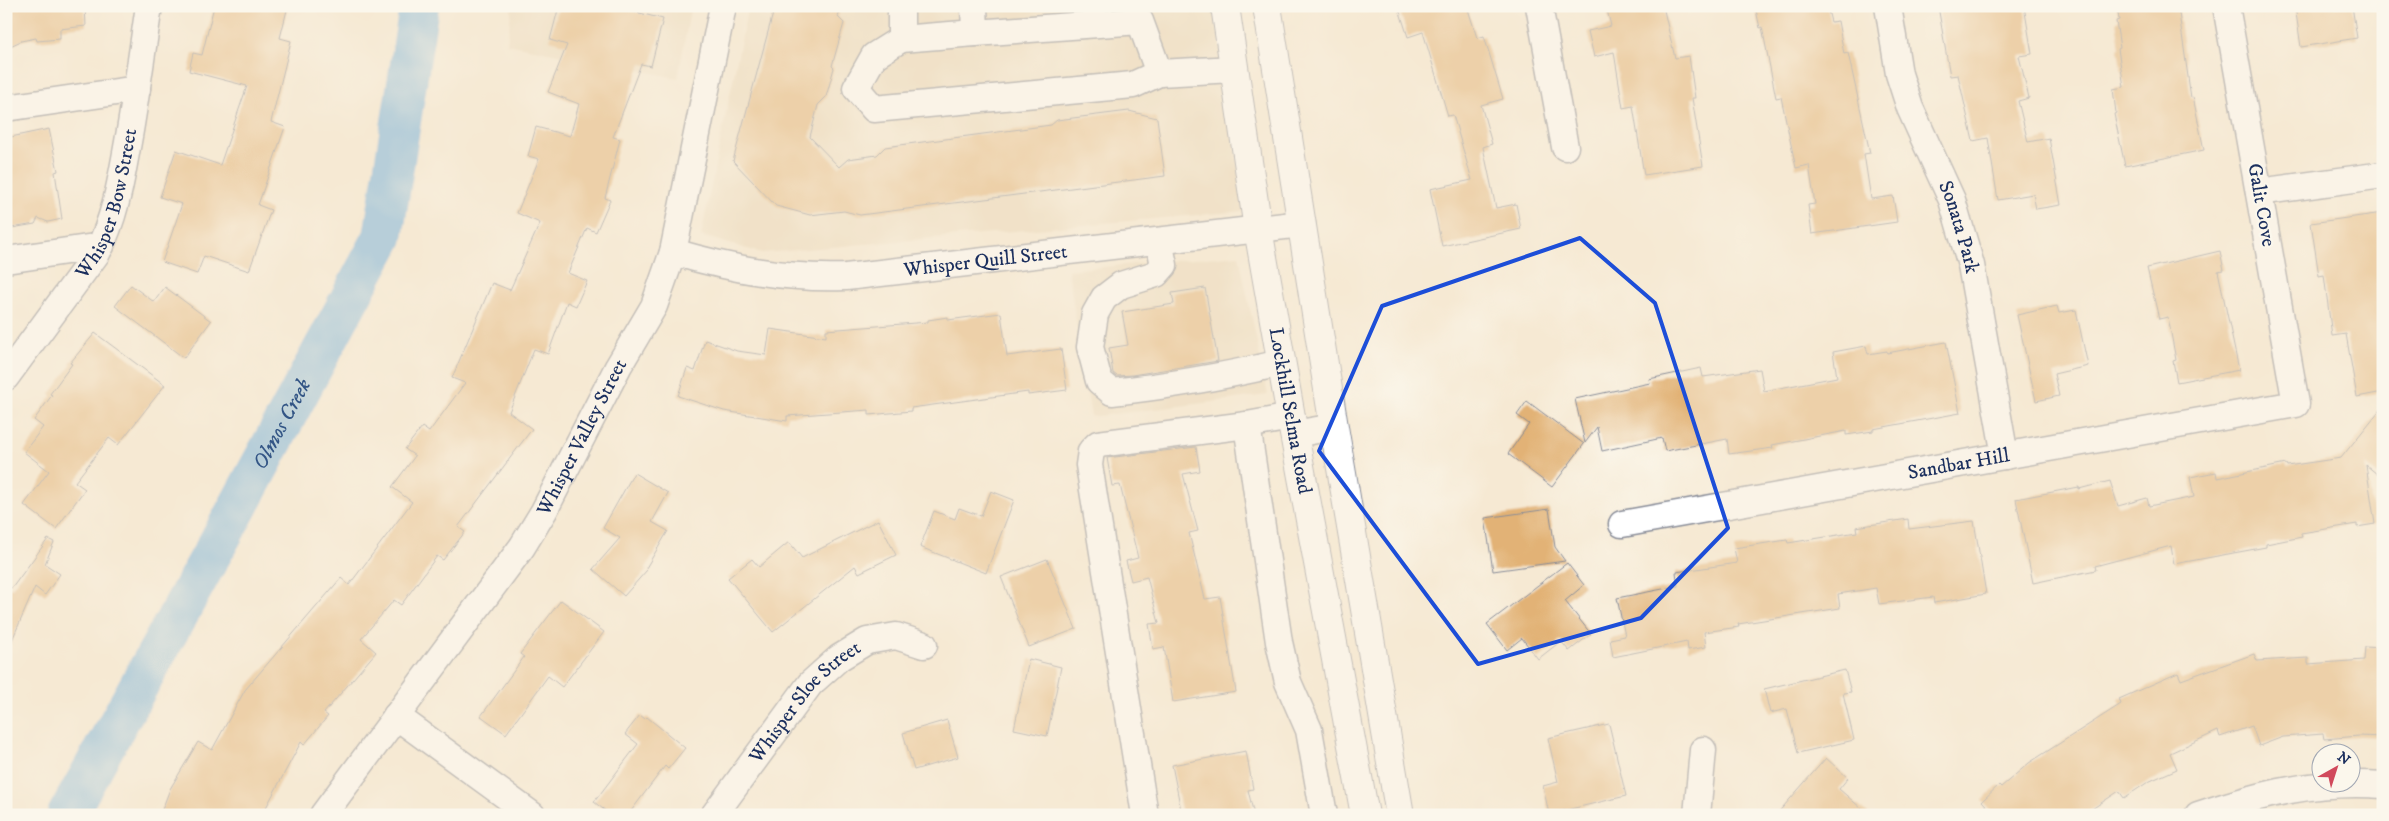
<svg xmlns="http://www.w3.org/2000/svg" width="2389" height="821" font-family="'IM FELL DW Pica',serif">
<rect width="100%" height="100%" fill="#fbf7ec"/>
<filter id="ink" filterUnits="userSpaceOnUse"><feTurbulence type="fractalNoise" baseFrequency=".02" numOctaves="2"/><feDisplacementMap in="SourceGraphic" scale="10" xChannelSelector="R" yChannelSelector="G"/><feConvolveMatrix kernelMatrix="1 2 1 2 8 2 1 2 1" color-interpolation-filters="sRGB"/></filter>
<filter id="wash" filterUnits="userSpaceOnUse"><feTurbulence type="fractalNoise" baseFrequency=".0096" numOctaves="4" result="noise"/><feDisplacementMap in="SourceGraphic" scale="20" xChannelSelector="R" yChannelSelector="G"/><feGaussianBlur stdDeviation="1.12" result="paint"/><feColorMatrix in="noise" values="0 0 0 0 0 0 0 0 0 0 0 0 0 0 0 0 0 1.4 0 .05"/><feComposite in="paint" operator="in"/></filter>
<g filter="url(#wash)">
<rect width="100%" height="100%" fill="#f6e9d3"/>
<path fill="#ead8ba" d="M512 6H691L678 78 507 44Z
M748 6H1214L1244 211 762 253 701 236Z
M1239 255 1268 395 1091 417 1068 270Z"/>
<g fill="none" stroke-linecap="round" stroke-linejoin="round">
<path stroke="#6aaddf" stroke-width="40" id="s1" d="M67 815 234 514 383 237 419 6"/>
</g>
<g id="blocks">
<path fill="#e2b276" d="M6 6H85L86 26 60 29V39L37 41 36 38 21 41 6 48Z
M214 6H288L280 38 291 41 271 122 285 127 258 205 271 210 249 271 204 256 197 274 162 262 182 204 160 197 176 150 220 165 247 86 189 71 193 53 202 55Z
M559 6H612L663 19 651 66 641 64 613 137 620 139 605 198 610 200 596 232 587 228 568 273 587 281 576 306 567 302 548 354 534 349 509 412 532 429 458 527 465 532 443 560 437 556 401 605 394 600 361 639 376 652 324 713 328 716 304 745 301 742 262 815H160L170 789 198 742 212 750 245 690 341 578 349 585 412 502 392 487 415 456 405 449 422 427 429 432 465 383 452 378 492 283 510 290 540 223 517 213 539 159 528 156 536 127 570 136 579 104 548 92 567 45 550 40Z
M775 6H841L838 17 844 23 832 66 834 68 826 97 818 105 810 137 839 167 848 159 877 155 885 147 1051 125 1057 120 1129 111 1157 118 1165 176 860 215 844 211 810 215 776 206 733 161Z
M1398 6H1467L1477 38 1484 36 1503 99 1481 105 1492 144 1483 147 1496 208 1516 204 1521 229 1442 246 1430 189 1472 180 1453 115 1448 116 1423 32 1408 37Z
M1606 6H1663L1675 58 1689 56 1695 98H1692L1703 166 1644 175 1633 106 1623 108 1614 52 1594 57 1588 31 1611 26Z
M1755 6H1827L1831 22 1838 21 1844 54 1848 53 1870 153 1864 154 1871 199 1893 196 1897 222 1812 234 1808 205 1815 204 1809 165 1796 168 1781 97 1776 98 1762 27 1760 28Z
M1938 6H2024L2032 54 2019 56 2029 98 2018 101 2028 142 2049 138 2061 205 2036 209 2033 194 1998 200 1988 138 1973 141 1958 75 1950 76Z
M2117 6H2178L2191 98 2193 97 2204 150 2125 166 2114 114 2116 113 2113 89 2124 87 2118 49 2120 48 2116 21 2119 20Z
M2295 6H2352L2357 38 2301 47Z
M49 129 58 171 55 172 62 219 48 222 38 218 35 224 6 229V138Z
M2383 213V392L2357 397 2346 334 2332 336 2324 275 2319 276 2311 223Z
M2220 251 2224 270 2218 271 2239 370 2177 382 2173 361 2176 360 2168 317 2159 319 2147 268Z
M131 285 154 302 165 287 211 321 184 358 115 306Z
M1205 288 1218 361 1132 375 1117 376 1113 373 1109 348 1128 345 1122 312 1174 304 1172 293Z
M2057 306 2059 313 2076 310 2088 366 2054 374 2059 396 2036 401 2017 315Z
M1001 313 1007 356 1061 349 1067 390 1028 395V392L911 408V411L869 415V410L787 416V421L724 411 678 396 687 368 695 371 705 340 737 351 766 355 770 329 826 337V330L928 322V320L948 317V320Z
M95 333 165 385 118 445 109 438 75 482 85 489 56 529 24 505 49 471 24 452 43 427 34 420 52 395 50 394 72 364 70 363Z
M1946 342 1960 413 1873 429V431L1846 435V431L1772 445 1773 448 1729 454 1727 439 1665 451 1662 438 1602 451 1597 427 1585 443 1575 399 1650 383 1649 379 1701 368 1703 377 1760 369 1764 391 1837 377 1833 352 1866 346 1868 354 1887 351V353Z
M1527 401 1584 444 1552 487 1508 454 1529 424 1517 415Z
M2383 406V479L2366 465 2375 524 2357 527V524L2301 533 2302 537 2266 544V547L2174 564 2171 546 2095 566 2096 570 2033 583 2016 499 2079 487V489L2110 481 2118 506 2147 498 2149 506 2194 497 2190 477 2216 472 2217 478 2286 464 2287 466 2341 458Z
M1196 447 1200 471 1183 474 1198 531 1189 533 1205 599 1220 597 1236 692 1173 702 1164 647 1153 649 1149 624 1159 623 1147 577 1131 581 1126 561 1138 558 1120 485 1112 486 1107 458Z
M634 473 668 493 652 522 668 531 646 568 647 570 624 596 593 569 620 538 603 528Z
M991 491 1014 500 986 573 920 547 934 511 955 519 959 508 981 516Z
M1549 509 1555 547 1565 561 1493 571 1485 518Z
M1908 519 1909 529 1974 521 1986 594 1934 603 1933 597 1879 604 1876 588 1838 594 1840 608 1738 624 1739 627 1704 632 1706 647 1688 650 1687 642 1613 657 1610 639 1625 636 1617 598 1678 586 1676 572 1737 563 1734 548 1787 540 1788 543 1857 532 1856 527Z
M878 520 896 555 859 573 855 566 773 632 728 578 752 559 759 567 789 542 802 558Z
M48 539 54 542 45 564 60 574 45 595 35 587 6 654V585L12 588Z
M1047 559 1076 629 1029 647 1001 577Z
M1567 563 1584 585 1565 601 1591 634 1569 651 1561 641 1538 659 1522 638 1507 650 1487 624Z
M561 600 604 632 562 687 548 676 506 734 481 716 524 657 520 654Z
M2365 647 2383 648V737L2359 736 2324 739 2323 734 2283 737 2259 746 2252 726 2220 737 2218 731 2170 753 2177 769 2148 782 2124 798 2119 791 2083 815H1995L1982 801 1999 785 2001 787 2029 763 2121 704 2119 699 2178 673 2181 680 2254 654 2257 661 2308 658V664L2364 660Z
M1029 659 1061 667 1047 736 1014 729Z
M1845 670 1851 692 1843 693 1854 740 1798 753 1787 709 1770 713 1764 689Z
M640 715 645 719 647 717 685 748 668 769 665 766 628 815H611L594 802 638 744 625 734Z
M947 720 958 757 914 770 903 733Z
M1609 724 1626 796 1549 814 1543 786 1558 782 1548 738Z
M1246 751 1253 789 1248 790 1254 815H1182L1172 765Z
M1826 758 1848 778 1839 789 1869 815H1776Z"/>
</g>
</g>
<g filter="url(#ink)">
<use href="#blocks" fill-opacity="0" stroke="#888c98" stroke-width="1"/>
<g fill="none" stroke-linecap="round" stroke-linejoin="round">
<g stroke="#888c98" stroke-width="29">
<g id="minor">
<path d="M901 6V39L874 56 856 88 874 109 1133 85 1159 73"/>
<path d="M974 6 975 33 1140 21 1159 73 1234 69"/>
<path d="M1539 6 1565 147"/>
<path id="s2" d="M1888 6 1899 74 1910 108 1952 200 1971 265 2005 456"/>
<path d="M901 39 975 33"/>
<path d="M6 108 137 89"/>
<path d="M2259 192 2383 175"/>
<path d="M1159 241 1164 265 1156 274 1121 285 1104 298 1095 314 1090 347 1099 381 1112 392C1170 386 1225 376 1281 363"/>
<path id="s3" d="M673 252C732 269 784 279 846 277L1302 224"/>
<path d="M6 260 101 246"/>
<path id="s4" d="M6 377 97 253C115 218 121 181 128 142 136 97 142 52 149 6"/>
<path d="M1247 425 1279 642 1288 682 1309 730 1324 815"/>
<path d="M1294 434 1334 427"/>
<path id="s5" d="M1622 524 2296 404 2226 6"/>
<path d="M396 716 532 815"/>
<path id="s6" d="M323 815 522 547 544 511 618 367 654 306 673 252 723 6"/>
<path id="s7" d="M714 815 810 684 839 658 867 641 896 636 924 645"/>
<path d="M1145 815 1089 465 1091 451 1098 444 1247 425 1291 417"/>
<path d="M1697 815 1703 750"/>
<path d="M2198 815C2262 794 2314 780 2383 785"/>
</g>
</g>
<g stroke="#888c98" stroke-width="30">
<g id="major">
<path id="s8" d="M1225 6 1258 229 1294 434 1365 815"/>
<path d="M1267 6 1334 427 1400 815"/>
</g>
</g>
<use href="#minor" stroke="#fff" stroke-width="26"/>
<use href="#major" stroke="#fff" stroke-width="28"/>
</g>
</g>
<path d="M0 0H2389V821H0ZM1580 238 1655 303 1728 528 1641 618 1478 664 1319 451 1382 306Z" fill="#f6e9d3" fill-opacity=".55" fill-rule="evenodd"/>
<path fill="none" stroke="#1d4ed8" stroke-width="4" stroke-linejoin="round" d="M1580 238 1655 303 1728 528 1641 618 1478 664 1319 451 1382 306Z"/>
<g text-anchor="middle" dominant-baseline="central" stroke-width="4.5" stroke-linejoin="round" paint-order="stroke">
<g font-size="20" fill="#1b2f5e" stroke="#fbf7ec">
<text stroke="none"><textPath href="#s4" startOffset="204">Whisper Bow Street</textPath></text>
<text transform="translate(2261 205) rotate(80)">Galit Cove</text>
<text stroke="none"><textPath href="#s2" startOffset="234">Sonata Park</textPath></text>
<text stroke="none"><textPath href="#s3" startOffset="316">Whisper Quill Street</textPath></text>
<text stroke="none"><textPath href="#s8" startOffset="410">Lockhill Selma Road</textPath></text>
<text stroke="none"><textPath href="#s6" startOffset="459">Whisper Valley Street</textPath></text>
<text stroke="none"><textPath href="#s5" startOffset="342">Sandbar Hill</textPath></text>
<text stroke="none"><textPath href="#s7" startOffset="146">Whisper Sloe Street</textPath></text>
</g>
<g font-size="21" font-style="italic" fill="#335585" stroke="#fbf7ec">
<text stroke="none"><textPath href="#s1" startOffset="446">Olmos Creek</textPath></text>
</g>
</g>
<rect width="2389" height="821" fill="none" stroke="#fbf7ec" stroke-width="25"/>
<g transform="translate(2336 768) rotate(39)"><circle r="24" fill="#fbf7ec" stroke="#a1a7b3"/>
<path d="M0-4L9 19L0 12L-9 19Z" fill="#d1495b"/>
<text y="-8" font-size="14" font-weight="bold" text-anchor="middle" fill="#1b2f5e">N</text>
</g>
</svg>
